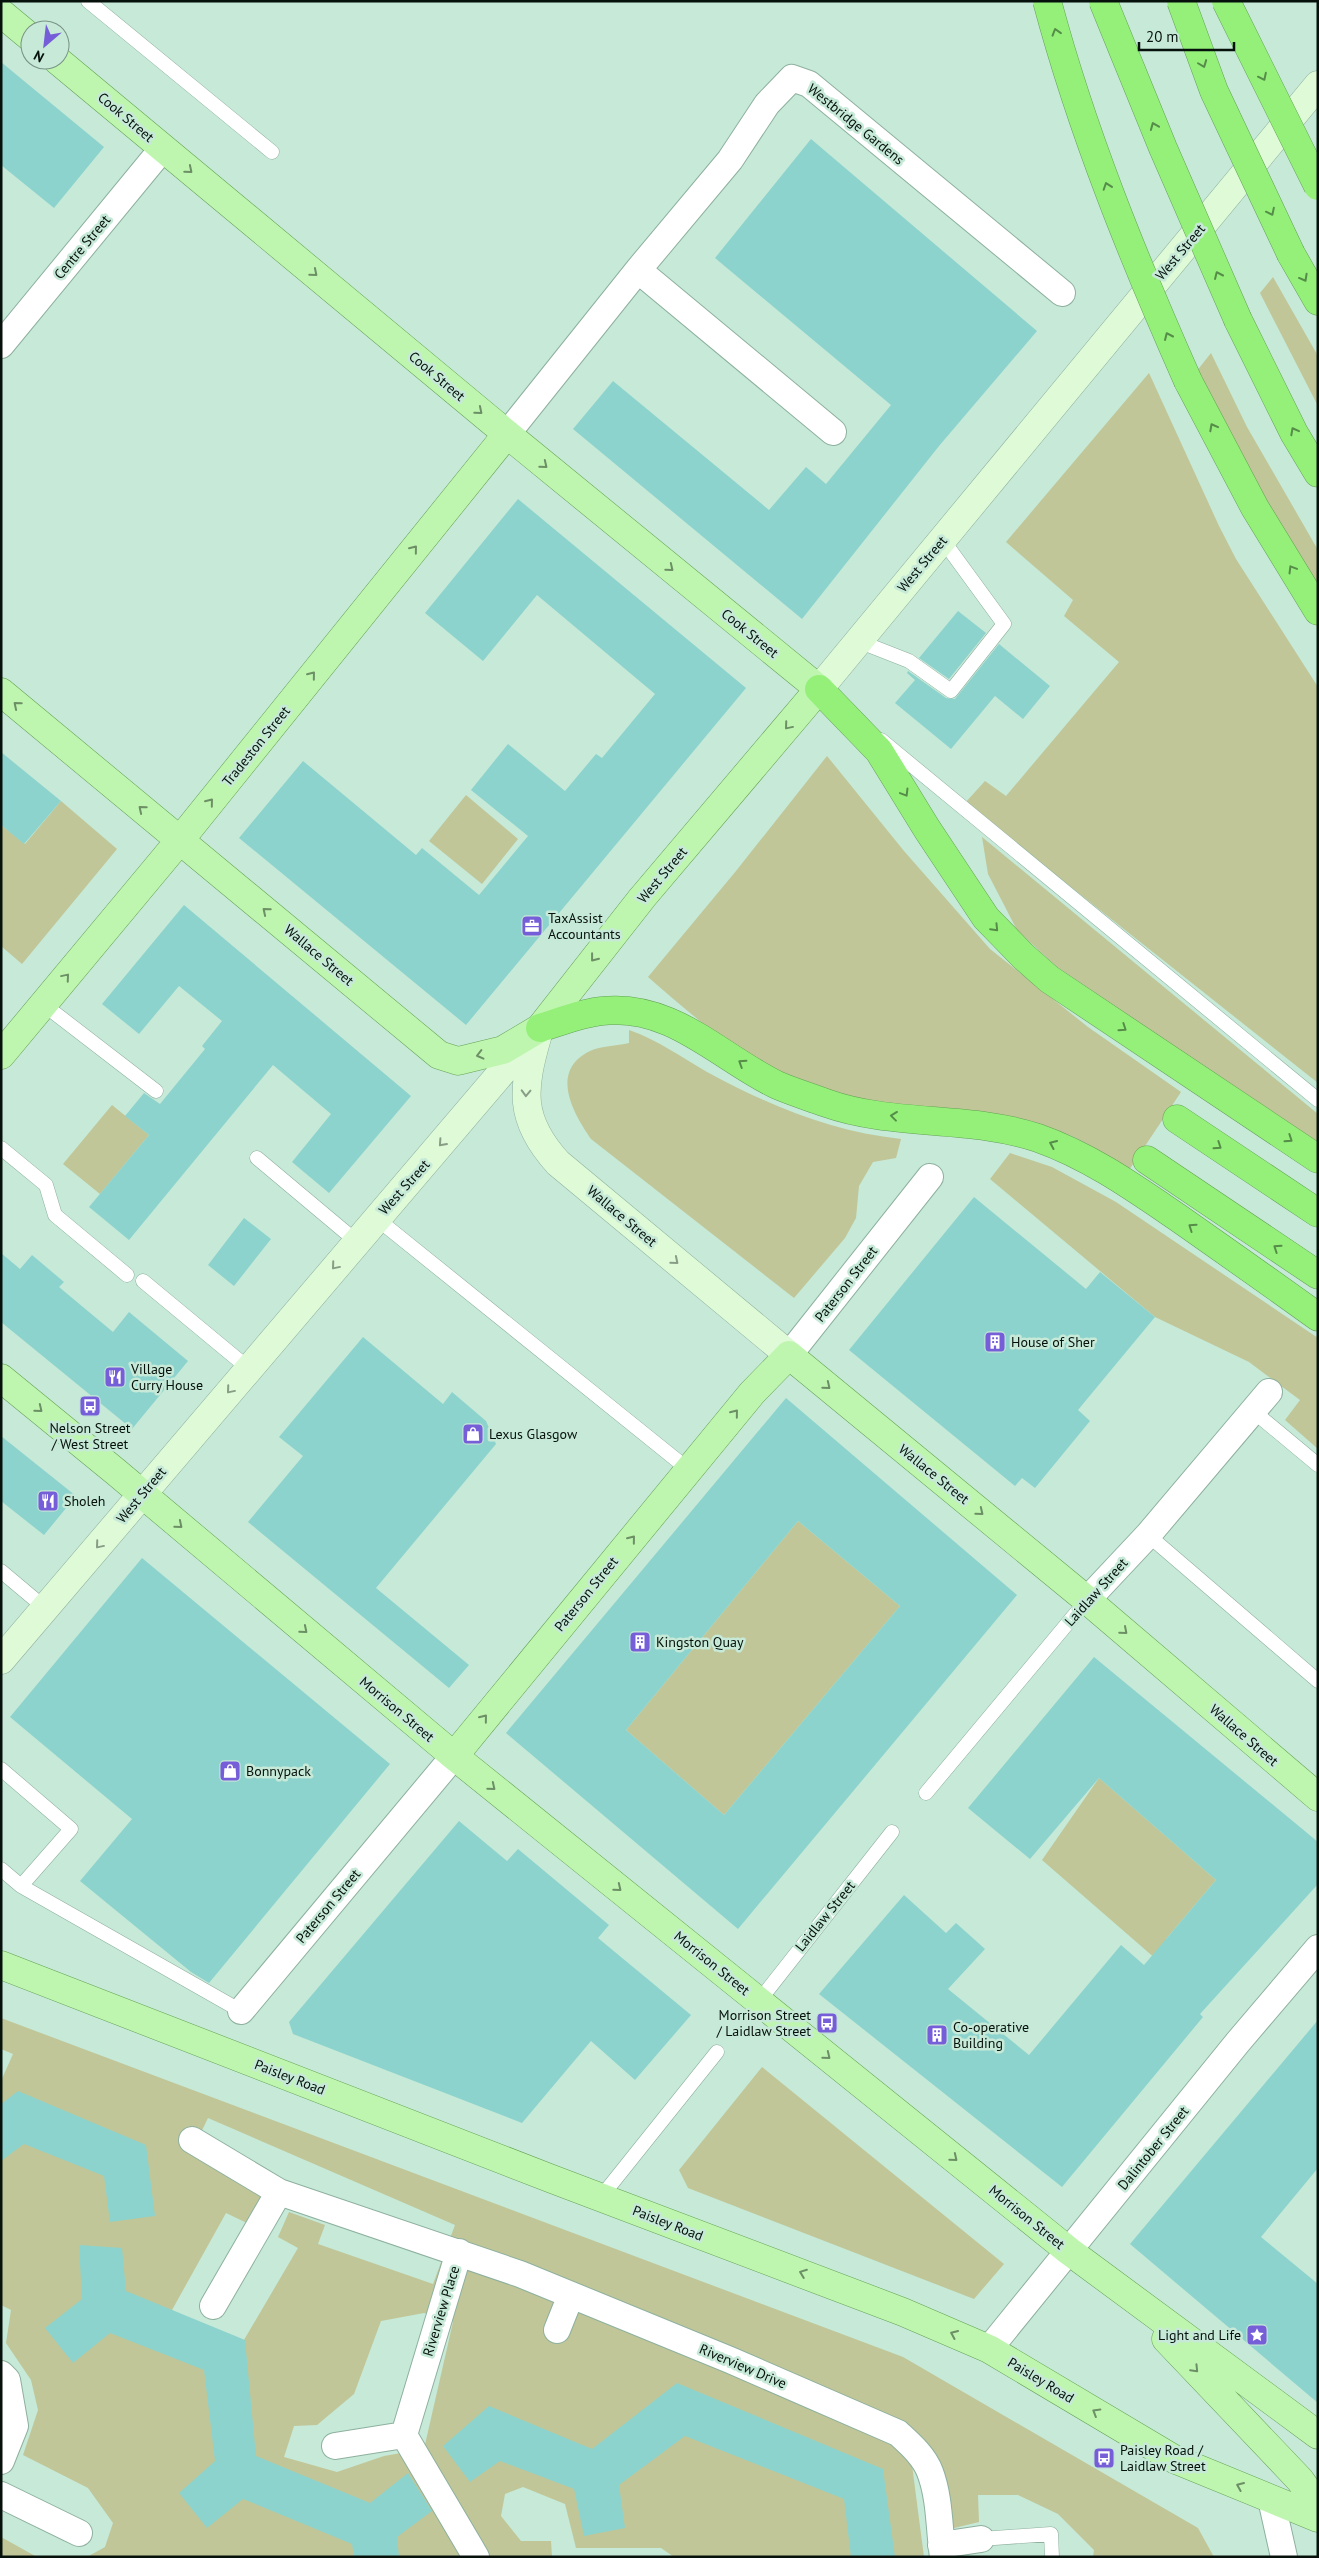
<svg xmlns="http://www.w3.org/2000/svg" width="1319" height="2558" font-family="'PT Sans',sans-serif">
<rect width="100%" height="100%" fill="#c6e9d8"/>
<path fill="#c0c697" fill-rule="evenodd" d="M1273 277 1318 356V406L1260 293Z
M1211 353 1247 427 1318 550V588L1250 482 1196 372Z
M1149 373 1219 526 1236 559 1318 687V1083L965 803 985 781 1006 796 1119 662 1064 616 1073 600 1006 542Z
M827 756 904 851 990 949 1088 1027 1181 1092 1129 1170C1108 1158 1085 1140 1063 1133 981 1106 892 1113 810 1085 749 1065 696 1019 648 977L736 871Z
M466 795 518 839 482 884 429 841Z
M61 801 117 849 22 964 1 946V825L25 844Z
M982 837 1318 1114V1143L1057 967 1017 930 988 874Z
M629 1030C658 1040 681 1057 707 1072 768 1105 832 1132 901 1139L896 1158 873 1162 859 1186 856 1218 845 1238 794 1298 591 1139C573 1113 549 1071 590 1051 601 1046 617 1046 629 1043Z
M112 1105 149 1135 100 1194 63 1164Z
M1010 1153 1052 1167 1116 1202 1318 1338V1449L1285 1420 1300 1400 1249 1362 1155 1317 990 1179Z
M798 1521 900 1606 724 1815 626 1730Z
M1099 1778 1216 1880 1166 1939 1187 1958 1172 1973 1042 1860Z
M1 2018 903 2357 1198 2528 1214 2557H1093L1094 2550 1058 2514 1018 2495H978L979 2522 950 2529 929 2448 890 2442 912 2465 924 2557H674L661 2548H576L565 2504 523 2487 505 2494 501 2516 521 2541H551L552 2557H87L105 2547 113 2523 88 2488 23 2455 38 2410 31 2380 6 2343 11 2310 1 2305V2081L13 2054 1 2049ZM208 2118 455 2225 433 2284 318 2244 325 2225 289 2212 278 2237 298 2248 241 2345 172 2310 226 2213 249 2224 267 2196 191 2153ZM424 2313 453 2322 424 2449 384 2456 337 2472 284 2457 294 2426 317 2425 354 2394 381 2321Z
M762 2067 1004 2264 974 2299 688 2188 679 2170Z
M1 2537 37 2557H1Z"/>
<path fill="#8dd3cd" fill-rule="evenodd" d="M1 62 104 147 54 208 1 165Z
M811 139 1037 331 939 446 802 619 573 429 613 381 769 510 806 467 826 484 891 405 715 258Z
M518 499 746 688 466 1025 239 838 303 761 416 855 422 848 479 895 528 836 471 790 508 744 565 791 596 754 602 758 655 694 537 595 483 661 425 613Z
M958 611 986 633 949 679 919 658Z
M999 644 1050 686 1023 719 995 696 951 749 895 703 915 680 907 673 908 671 946 698 955 699Z
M1 752 61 801 24 844 1 825Z
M184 905 411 1096 329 1193 292 1162 331 1114 273 1065 129 1240 89 1207 149 1135 125 1116 144 1093 160 1104 205 1049 202 1046 222 1021 179 986 139 1034 102 1004Z
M974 1197 1086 1289 1100 1272 1155 1317 1078 1410 1090 1421 1035 1488 1022 1478 1015 1486 849 1350Z
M244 1218 271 1239 234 1286 208 1265Z
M1 1253 20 1269 32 1255 64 1282 59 1287 113 1332 129 1312 188 1361 132 1429 1 1322Z
M363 1337 443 1404 452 1392 486 1421 496 1444 376 1588 469 1665 449 1688 248 1522 303 1456 279 1437Z
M786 1398 1017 1595 738 1929 506 1733ZM798 1521 900 1606 724 1815 626 1730Z
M1 1436 76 1496 44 1535 1 1501Z
M142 1558 390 1764 209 1983 191 1972 80 1881 132 1819 10 1717Z
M1094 1657 1318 1842V1884L1200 2014 1203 2017 1062 2187 819 1994 904 1895 946 1933 956 1923 985 1949 948 1989 1029 2055 1121 1945 1144 1965 1216 1880 1099 1778 1030 1859 968 1808Z
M459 1821 507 1861 518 1849 609 1925 598 1938 691 2015 635 2080 591 2041 522 2123 293 2034 289 2022Z
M1318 2020V2168L1261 2237 1318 2284V2403L1130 2244Z
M18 2091 146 2145 155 2216 110 2222 104 2176 24 2144 1 2161V2104Z
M79 2245 122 2248 126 2291 245 2340 256 2456 370 2503 408 2473 432 2511 397 2537 399 2557H354L352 2544 243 2499 207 2528 179 2493 215 2461 204 2370 110 2333 73 2363 45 2328 82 2299Z
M677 2383 883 2469 895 2557H851L844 2499 685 2436 619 2485 625 2528 584 2536 574 2489 500 2461 470 2482 443 2446 489 2406 592 2449Z"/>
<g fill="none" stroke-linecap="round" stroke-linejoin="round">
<g stroke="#8eb09f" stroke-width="15">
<path id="lane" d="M88 1 272 152
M858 641 909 661 951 691 1004 624 942 539
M881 740 1318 1100
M43 1004 156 1091
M1 1148 46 1185 55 1215 127 1275
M257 1158 356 1241
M376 1218 689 1470
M143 1281 248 1368
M1253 1411 1318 1465
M1148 1535 1318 1681
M1 1571 45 1608
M1 1769 71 1829 21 1886 1 1869
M926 1793 1087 1600
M21 1886 241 2011
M759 2001 892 1832
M601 2197 717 2052
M981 2539 1051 2534 1052 2557"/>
</g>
<g stroke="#8eb09f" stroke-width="28">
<path id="street" d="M638 270 833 432
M1 345 163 148
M507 434 638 270 730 160 767 104 792 78 809 84 1062 293
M789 1355 930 1177
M1087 1600 1148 1535 1269 1392
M241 2011 454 1756
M192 2140 279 2192 520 2274 730 2360 898 2433C910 2444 924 2456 930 2472 940 2498 939 2529 943 2557
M459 2252 404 2435 476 2557
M213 2306 279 2192
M557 2330 571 2295
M989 2349 1238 2042 1318 1948
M1 2374 7 2380 15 2426 1 2461
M335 2446 404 2435
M1 2495 79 2533
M1271 2499 1284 2557
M941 2545 981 2539"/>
</g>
<g stroke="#8eb09f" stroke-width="29">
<path id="secondary" d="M819 689 1318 85
M538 1034C522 1089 518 1119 558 1163L789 1355
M1 1660 537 1031"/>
</g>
<g stroke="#63a254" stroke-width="29">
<path id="primary" d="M1 13 30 37
M1 692 439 1055 458 1061 503 1050 540 1028 642 898 819 689 507 434 57 60
M1 1055 180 840 507 434
M1 1378 116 1472 454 1756 1069 2251 1318 2435
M454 1756 752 1393 789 1355 1087 1600 1318 1797
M1 1965 552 2179 903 2312 989 2349 1174 2459 1318 2518
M1166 2339 1300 2480 1318 2505"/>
</g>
<g stroke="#63a254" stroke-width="29">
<path id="highway" d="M1291 254 1318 301
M1238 320 1294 433 1318 473
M1188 381 1255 508 1318 611
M819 689 879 751 927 829 986 918 1023 956 1049 979 1318 1159
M540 1028C560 1022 581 1013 602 1011 672 1003 719 1057 777 1085 793 1092 810 1097 826 1103 893 1127 970 1115 1038 1138 1089 1156 1133 1187 1177 1217 1224 1250 1271 1283 1318 1317
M1177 1119 1318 1213
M1147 1160 1318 1275"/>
</g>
<use href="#lane" stroke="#fff" stroke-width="14"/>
<use href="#street" stroke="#fff" stroke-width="26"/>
<use href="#secondary" stroke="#dffad7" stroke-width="28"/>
<use href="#primary" stroke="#bff6af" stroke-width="28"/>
<use href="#highway" stroke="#95f07a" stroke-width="28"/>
<g stroke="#63a254" stroke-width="29" stroke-linecap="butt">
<path id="highway-bridge" d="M1047 1C1082 132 1133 257 1188 381
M1103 1 1163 148 1238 320
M1181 1 1214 91 1291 254
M1226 1 1318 186"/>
</g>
<use href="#highway-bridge" stroke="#95f07a" stroke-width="28"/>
</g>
<defs><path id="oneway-chevron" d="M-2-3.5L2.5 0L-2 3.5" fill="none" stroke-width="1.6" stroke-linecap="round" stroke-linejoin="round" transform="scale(1.25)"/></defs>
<g stroke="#558c48">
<use href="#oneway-chevron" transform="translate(1056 32) rotate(-107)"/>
<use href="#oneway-chevron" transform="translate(1203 64) rotate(69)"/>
<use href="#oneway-chevron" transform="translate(1263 77) rotate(64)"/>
<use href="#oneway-chevron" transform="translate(1154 126) rotate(-112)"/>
<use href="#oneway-chevron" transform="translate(1107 186) rotate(-109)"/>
<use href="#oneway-chevron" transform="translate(1271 212) rotate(64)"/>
<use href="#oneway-chevron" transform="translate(1218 275) rotate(-114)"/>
<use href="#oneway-chevron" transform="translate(1304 278) rotate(61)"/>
<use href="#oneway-chevron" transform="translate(1168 336) rotate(-114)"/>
<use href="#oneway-chevron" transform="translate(1213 427) rotate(-118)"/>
<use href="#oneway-chevron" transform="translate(1294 431) rotate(-118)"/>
<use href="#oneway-chevron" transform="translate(1292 569) rotate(-121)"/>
<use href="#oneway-chevron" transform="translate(905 793) rotate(59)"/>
<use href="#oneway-chevron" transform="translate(995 928) rotate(46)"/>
<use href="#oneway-chevron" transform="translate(1123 1028) rotate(34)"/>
<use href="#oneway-chevron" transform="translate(742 1063) rotate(-147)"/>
<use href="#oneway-chevron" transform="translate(894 1116) rotate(-173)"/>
<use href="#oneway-chevron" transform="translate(1289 1139) rotate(34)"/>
<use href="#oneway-chevron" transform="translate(1053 1144) rotate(-156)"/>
<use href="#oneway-chevron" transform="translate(1218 1146) rotate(34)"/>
<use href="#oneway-chevron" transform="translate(1192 1227) rotate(-145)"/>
<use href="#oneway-chevron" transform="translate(1277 1248) rotate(-146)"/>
</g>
<g stroke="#6c8f66">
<use href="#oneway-chevron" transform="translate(189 170) rotate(40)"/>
<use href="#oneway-chevron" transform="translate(314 273) rotate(40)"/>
<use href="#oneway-chevron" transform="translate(479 411) rotate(40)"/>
<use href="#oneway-chevron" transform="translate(544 465) rotate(39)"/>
<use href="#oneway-chevron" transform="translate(414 549) rotate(-51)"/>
<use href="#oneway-chevron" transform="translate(670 568) rotate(39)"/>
<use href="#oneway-chevron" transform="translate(312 675) rotate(-51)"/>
<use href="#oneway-chevron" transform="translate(17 705) rotate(-140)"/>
<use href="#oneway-chevron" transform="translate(788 726) rotate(130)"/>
<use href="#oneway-chevron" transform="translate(210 802) rotate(-51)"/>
<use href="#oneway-chevron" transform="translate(142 809) rotate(-140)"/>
<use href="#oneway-chevron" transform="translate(266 911) rotate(-140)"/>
<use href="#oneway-chevron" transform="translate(594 958) rotate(128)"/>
<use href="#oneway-chevron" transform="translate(66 977) rotate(-50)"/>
<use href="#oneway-chevron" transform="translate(480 1055) rotate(166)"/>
<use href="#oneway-chevron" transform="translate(827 1386) rotate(39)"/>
<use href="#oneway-chevron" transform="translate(39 1409) rotate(39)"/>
<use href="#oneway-chevron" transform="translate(735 1413) rotate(-51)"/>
<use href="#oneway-chevron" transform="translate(980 1512) rotate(39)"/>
<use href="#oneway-chevron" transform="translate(179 1525) rotate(40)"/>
<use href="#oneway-chevron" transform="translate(632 1539) rotate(-51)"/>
<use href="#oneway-chevron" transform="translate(304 1630) rotate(40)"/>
<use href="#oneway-chevron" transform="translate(1124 1631) rotate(41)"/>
<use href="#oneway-chevron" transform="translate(484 1718) rotate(-51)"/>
<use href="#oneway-chevron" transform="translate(492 1787) rotate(39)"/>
<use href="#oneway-chevron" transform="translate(618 1888) rotate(39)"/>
<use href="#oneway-chevron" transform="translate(827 2056) rotate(39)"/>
<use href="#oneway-chevron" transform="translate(954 2158) rotate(39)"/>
<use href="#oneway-chevron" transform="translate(803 2273) rotate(-159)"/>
<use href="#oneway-chevron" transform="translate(954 2334) rotate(-156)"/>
<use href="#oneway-chevron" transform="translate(1195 2369) rotate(46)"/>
<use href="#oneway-chevron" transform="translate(1096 2412) rotate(-149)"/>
<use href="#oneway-chevron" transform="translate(1240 2486) rotate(-157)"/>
</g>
<g stroke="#889d86">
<use href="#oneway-chevron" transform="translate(526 1093) rotate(92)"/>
<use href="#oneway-chevron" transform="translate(442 1143) rotate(132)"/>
<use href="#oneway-chevron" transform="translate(675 1261) rotate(40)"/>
<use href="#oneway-chevron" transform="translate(335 1266) rotate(130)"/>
<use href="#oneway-chevron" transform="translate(230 1390) rotate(130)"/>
<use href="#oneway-chevron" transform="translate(99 1545) rotate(130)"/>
</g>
<defs>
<g id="office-square" transform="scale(1.125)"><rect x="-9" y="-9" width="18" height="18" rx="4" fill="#765ed8" stroke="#c6e9d8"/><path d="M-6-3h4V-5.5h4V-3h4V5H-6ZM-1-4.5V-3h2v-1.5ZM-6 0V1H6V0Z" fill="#fff"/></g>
<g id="building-square" transform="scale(1.125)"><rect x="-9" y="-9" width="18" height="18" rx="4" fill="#765ed8" stroke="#c6e9d8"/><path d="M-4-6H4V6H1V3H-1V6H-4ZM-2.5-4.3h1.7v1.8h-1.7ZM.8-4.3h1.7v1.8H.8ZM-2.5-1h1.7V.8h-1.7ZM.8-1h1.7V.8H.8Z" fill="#fff"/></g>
<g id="restaurant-square" transform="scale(1.125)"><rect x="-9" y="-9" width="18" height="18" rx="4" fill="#765ed8" stroke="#c6e9d8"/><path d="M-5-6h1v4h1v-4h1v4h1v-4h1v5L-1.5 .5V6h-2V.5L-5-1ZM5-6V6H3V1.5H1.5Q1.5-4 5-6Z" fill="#fff"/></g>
<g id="bus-square" transform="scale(1.125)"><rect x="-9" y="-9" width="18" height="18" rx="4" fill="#765ed8" stroke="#c6e9d8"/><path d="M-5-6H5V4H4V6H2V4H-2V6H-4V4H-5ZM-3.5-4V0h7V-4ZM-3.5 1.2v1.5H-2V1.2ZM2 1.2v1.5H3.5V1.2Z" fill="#fff"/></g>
<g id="shop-square" transform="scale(1.125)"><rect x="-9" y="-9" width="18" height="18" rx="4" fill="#765ed8" stroke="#c6e9d8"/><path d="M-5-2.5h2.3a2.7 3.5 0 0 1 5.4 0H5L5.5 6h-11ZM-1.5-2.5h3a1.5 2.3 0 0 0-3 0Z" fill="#fff"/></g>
<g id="sight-square" transform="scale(1.125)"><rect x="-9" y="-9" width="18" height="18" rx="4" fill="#765ed8" stroke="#c6e9d8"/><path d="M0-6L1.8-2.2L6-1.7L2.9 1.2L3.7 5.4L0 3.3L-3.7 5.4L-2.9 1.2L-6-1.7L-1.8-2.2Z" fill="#fff"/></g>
</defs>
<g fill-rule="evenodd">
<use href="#office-square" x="532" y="926"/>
<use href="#building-square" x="995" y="1342"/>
<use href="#restaurant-square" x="115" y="1377"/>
<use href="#bus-square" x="90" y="1406"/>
<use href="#shop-square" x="473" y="1434"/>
<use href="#restaurant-square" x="48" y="1501"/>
<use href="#building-square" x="640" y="1642"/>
<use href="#shop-square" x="230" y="1771"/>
<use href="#bus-square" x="827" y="2023"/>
<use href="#building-square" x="937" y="2035"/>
<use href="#sight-square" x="1257" y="2335"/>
<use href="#bus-square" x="1104" y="2458"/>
</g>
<g text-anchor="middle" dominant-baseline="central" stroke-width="5" stroke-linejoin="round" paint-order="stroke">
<g font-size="14" fill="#06110c" stroke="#c6e9d8">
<text transform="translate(126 117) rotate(40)">Cook Street</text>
<text transform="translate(856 124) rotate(39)">Westbridge Gardens</text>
<text transform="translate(82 247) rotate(-50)">Centre Street</text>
<text transform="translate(1180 252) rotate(-50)">West Street</text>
<text transform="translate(437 376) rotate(40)">Cook Street</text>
<text transform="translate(922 564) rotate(-50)">West Street</text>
<text transform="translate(750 633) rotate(39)">Cook Street</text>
<text transform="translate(256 746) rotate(-51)">Tradeston Street</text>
<text transform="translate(662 875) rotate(-50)">West Street</text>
<text transform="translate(319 955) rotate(40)">Wallace Street</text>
<text transform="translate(404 1187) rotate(-48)">West Street</text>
<text transform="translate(622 1216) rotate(40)">Wallace Street</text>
<text transform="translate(846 1284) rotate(-52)">Paterson Street</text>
<text transform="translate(934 1474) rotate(39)">Wallace Street</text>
<text transform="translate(141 1495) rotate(-50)">West Street</text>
<text transform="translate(1096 1592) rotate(-48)">Laidlaw Street</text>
<text transform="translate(586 1594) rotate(-51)">Paterson Street</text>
<text transform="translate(397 1709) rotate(40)">Morrison Street</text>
<text transform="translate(1244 1735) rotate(41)">Wallace Street</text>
<text transform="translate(328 1906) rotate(-50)">Paterson Street</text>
<text transform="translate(825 1916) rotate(-51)">Laidlaw Street</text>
<text transform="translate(712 1963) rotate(39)">Morrison Street</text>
<text transform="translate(290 2077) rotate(21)">Paisley Road</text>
<text transform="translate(1153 2148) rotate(-51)">Dalintober Street</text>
<text transform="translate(1027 2217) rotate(39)">Morrison Street</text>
<text transform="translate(668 2223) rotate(21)">Paisley Road</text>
<text transform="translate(441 2311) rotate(-73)">Riverview Place</text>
<text transform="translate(743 2366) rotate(23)">Riverview Drive</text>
<text transform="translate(1041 2380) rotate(31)">Paisley Road</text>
</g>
<g font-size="14" fill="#06110c" stroke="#c6e9d8" text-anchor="start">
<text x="548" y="918">TaxAssist<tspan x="548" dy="16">Accountants</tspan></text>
<text x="1011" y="1342">House of Sher</text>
<text x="131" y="1369">Village<tspan x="131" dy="16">Curry House</tspan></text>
<text x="90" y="1428" text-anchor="middle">Nelson Street<tspan x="90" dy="16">/ West Street</tspan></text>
<text x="489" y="1434">Lexus Glasgow</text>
<text x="64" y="1501">Sholeh</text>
<text x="656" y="1642">Kingston Quay</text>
<text x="246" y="1771">Bonnypack</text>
<text x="811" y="2015" text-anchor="end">Morrison Street<tspan x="811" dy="16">/ Laidlaw Street</tspan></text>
<text x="953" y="2027">Co-operative<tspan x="953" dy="16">Building</tspan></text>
<text x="1241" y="2335" text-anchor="end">Light and Life</text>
<text x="1120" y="2450">Paisley Road /<tspan x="1120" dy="16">Laidlaw Street</tspan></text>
</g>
</g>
<rect width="1319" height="2558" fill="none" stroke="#06110c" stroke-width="5"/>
<g transform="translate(45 45) rotate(208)"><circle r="24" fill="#c6e9d8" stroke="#799386"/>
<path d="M0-4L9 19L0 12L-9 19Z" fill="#765ed8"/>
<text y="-8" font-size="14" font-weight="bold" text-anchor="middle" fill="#06110c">N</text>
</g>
<path d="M1139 42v8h95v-8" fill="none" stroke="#06110c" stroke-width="2.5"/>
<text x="1146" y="42" font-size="15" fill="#06110c" stroke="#c6e9d8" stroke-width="4" paint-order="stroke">20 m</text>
</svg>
